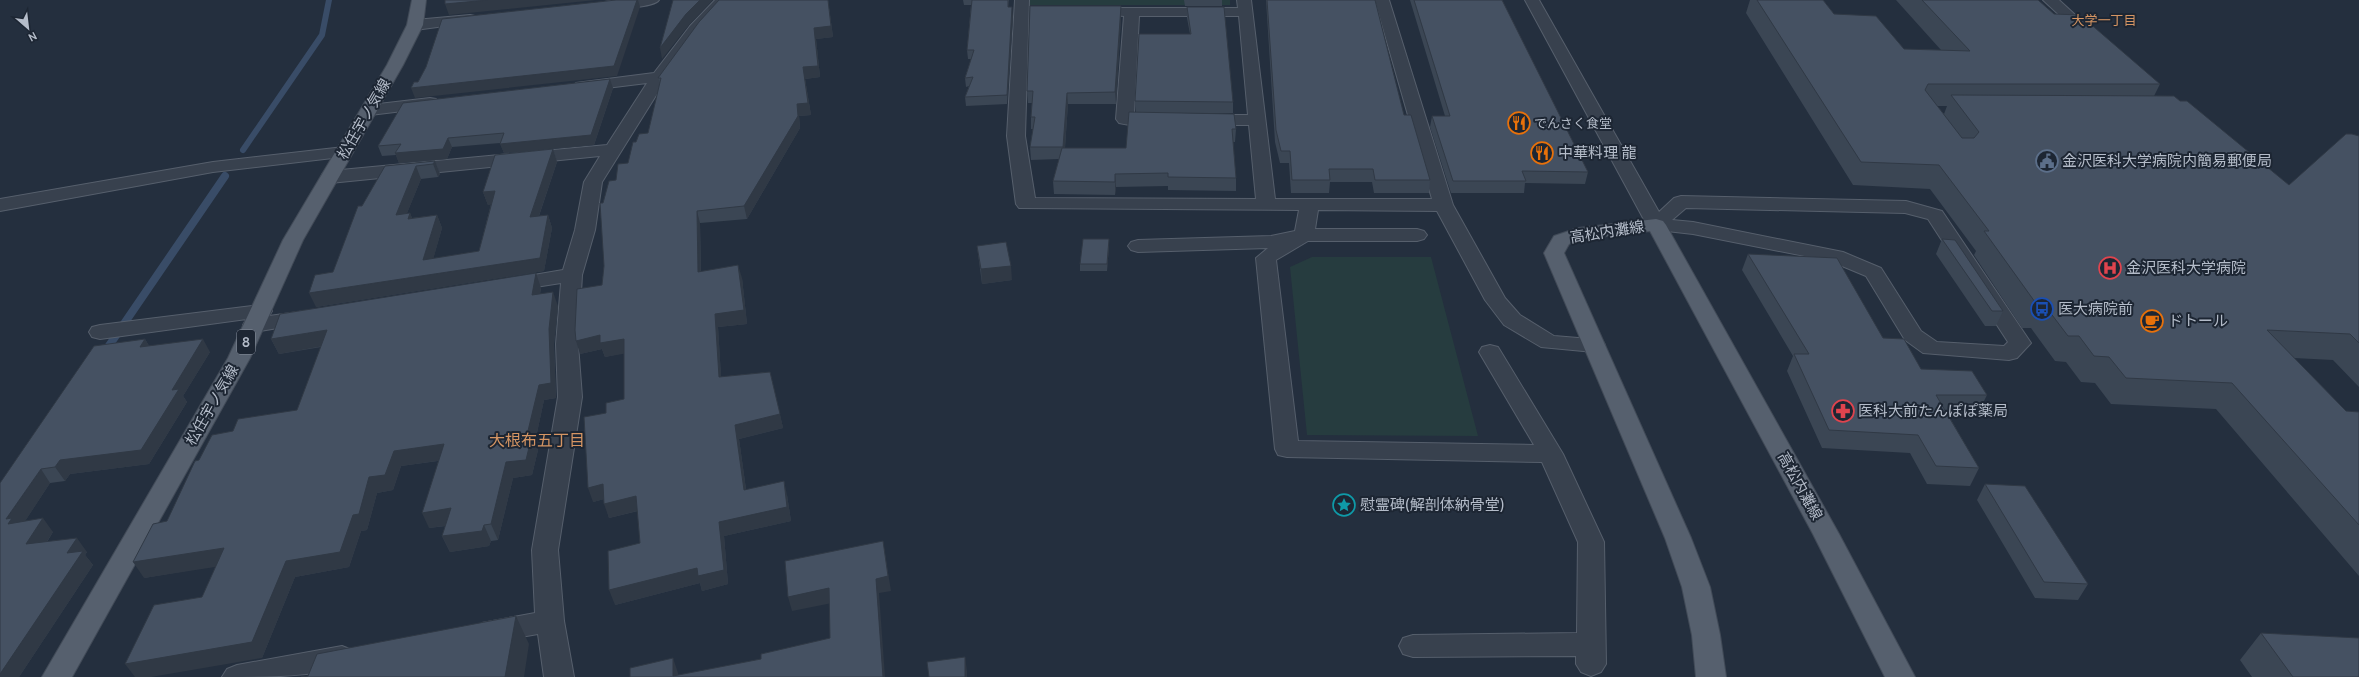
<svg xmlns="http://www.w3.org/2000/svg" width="2359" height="677" font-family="Cabin,'Noto Sans JP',sans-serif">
<rect width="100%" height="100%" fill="#242f3e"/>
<path fill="#263c3f" d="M1029 0H1230V5H1028Z
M1312 257H1431L1478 436 1307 435 1290 267Z"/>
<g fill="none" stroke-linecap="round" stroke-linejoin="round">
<path stroke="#394c67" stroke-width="6" d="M243 150 322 35 329 0"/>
<path stroke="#394c67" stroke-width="8" d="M104 353 225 176"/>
<g stroke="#565f6c" stroke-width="2">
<path id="minor" d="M615 0H659C655 7 607 12 603 5L605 2Z
M715 0H730L700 32 675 65 602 182 595 230 582 275 578 344 582 397 558 550 564 621 574 677H544L538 634 492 642 482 639 478 631 482 623 535 613 532 550 558 397 556 344 561 283 510 291 503 289 500 285 503 281 510 279 563 270 575 230 584 182 600 156 330 183 323 181 321 177 323 173 330 171 607 145 647 83 582 91 576 89 574 86 576 83 654 73 690 26Z
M1015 0H1029L1025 136 1035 198 1256 199 1249 125H1205L1199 124 1196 120 1199 116 1205 115H1248L1239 16H1139L1134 114 1165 116 1168 120 1165 124C1152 127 1132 126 1119 123L1116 119 1124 16 1112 15 1110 12 1117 8H1238L1237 0H1251L1275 199H1432L1375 0H1389L1453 205 1505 298 1520 315 1554 336 1602 340 1605 345 1602 350 1594 352 1541 347 1504 325 1485 300 1437 211 1318 210 1315 229H1417L1424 231 1427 235 1424 239 1417 241H1308L1276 260 1298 441 1534 445 1479 352 1482 347 1490 345 1498 347 1563 454 1604 542 1606 664 1601 672 1591 676 1581 672 1576 664V656L1413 657 1403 654 1399 646 1403 638 1413 635 1577 633 1578 542 1542 462 1287 457 1278 455 1275 449 1256 258 1268 248 1138 252 1131 250 1128 246 1131 242 1138 240 1271 236 1295 231 1299 210 1019 208 1016 204 1007 136Z
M1525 0H1539L1659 212 1674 198 1681 196 1906 201 1942 211 2031 343 2017 358 2009 360 1923 353 1905 340 1866 276 1830 261 1693 234 1649 229ZM1686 208 1905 213 1928 219 2008 342 2004 346 1937 342 1921 331 1881 268 1843 252 1693 222 1672 220Z
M2043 0H2059L2096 34 2088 39 2083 37Z
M470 15 475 16 477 19 475 22 415 30 407 25 415 20Z
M430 98 436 99 438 103 436 107 370 115 364 114 362 110 364 106 370 105Z
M344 147 350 148 353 152 350 156 213 172 0 211V199L213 162Z
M261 305 269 306 272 311 269 316 100 339 92 337 89 332 92 327 100 325Z
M306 311 314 312 317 317 314 322 254 332 246 330 243 325 246 320 254 318Z
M342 646 352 650 357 658 352 666C310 677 266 677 222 677L227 669 237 665Z"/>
</g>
<g stroke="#414a57" stroke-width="2">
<path id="major" d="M412 0H426L423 25 403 65 303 240 250 358 72 677H42L228 358 283 240 387 65 407 25Z
M1656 219 1663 221 1666 225 1839 534 1915 677H1885L1813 534 1650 231 1582 239 1569 244 1564 253 1691 538 1710 587 1720 635 1726 677H1696L1692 635 1682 587 1665 538 1544 253 1554 236 1578 228Z"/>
</g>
<use href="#minor" fill="#38414e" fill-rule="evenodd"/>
<use href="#major" fill="#56606e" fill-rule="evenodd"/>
</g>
<path fill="#3b4654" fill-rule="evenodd" d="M719 0H828L833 37 816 39 820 77 805 79 811 115 799 116 800 128 747 219 700 223 701 271 742 278 747 324 718 327 721 377 770 372 783 428 739 439 746 489 787 495 791 521 724 536 728 584 702 591 700 583 615 605 640 543 638 511 609 518 604 499 593 502 606 413 624 399V353L605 357 602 349 580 354 602 285 604 266 603 203 616 180 628 163 636 142 648 133 660 83 658 78Z
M963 0H1009L1008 7 1013 16 1007 104 966 106 965 97 969 86 966 87 965 78 971 59H968L967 50 971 5H964Z
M1184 0H1222V6H1185Z
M1266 0H1375L1404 115 1430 180 1429 193H1374L1372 182H1330L1329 193H1291L1289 163H1280L1275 142Z
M1410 0H1502L1588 172 1585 184 1525 183 1524 193H1451L1430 127 1432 116H1445Z
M1750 0H1823L1834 14 1904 49 1941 50 1896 0H2038L2054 14 2160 84 2154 96 2180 101 2289 185 2359 136V387L2333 360 2294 358 2346 411 2359 412V576L2216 409 2111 404 2095 383 2081 382 2066 362 2055 361 2031 328H2022L1974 255 1976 251 1930 189 1853 185 1746 13ZM1937 106H1947L1944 114Z
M1187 7 1233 102V113H1165L1236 129 1235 142H1233L1236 178V191L1168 190V186L1116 187 1115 195 1054 194 1053 181 1059 159 1031 160 1030 147 1033 129H1031V117L1032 103H1028L1027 91 1121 18 1116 104H1068L1065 148H1126L1136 112 1135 101 1190 34 1187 18Z
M610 79 613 88 594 145 504 153 500 143 452 147 447 159 399 163 396 155 382 156 378 146Z
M553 149 557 162 539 216 548 215 552 228 544 271 316 307 333 272 362 206 385 166 435 161 440 174 438 177 421 179 407 213H410L412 218 437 215 442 228 433 259 479 251 491 204 488 205 483 192Z
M1109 239V246L1107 271H1080V264Z
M1942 239 2003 311 1996 326H1985L1936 254Z
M977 246 1012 280 982 284Z
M1748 254 1883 338 1921 369 1987 395 1978 413H1947L1979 468 1970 486 1927 484 1910 453 1822 448 1787 371 1793 356 1742 270Z
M541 288 540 294 558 306 554 344 556 398 544 400 535 442 538 450 532 475 513 478 498 540 491 541 489 546 450 552 442 536 446 526 429 528 438 461 401 466 393 490 377 493 367 530 361 531 349 567 295 577 262 658 202 597 216 566 144 578 167 521 199 460 233 431 297 410 321 347 279 354 271 339Z
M145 339 149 346 210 352 183 396 187 402 149 464 70 474 65 481 50 483 25 521 53 532 47 542 87 552 85 555 93 565 19 677H0V483Z
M1985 484 2088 584 2078 600 2035 598 1977 500Z
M2261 633 2359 677H2252L2240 660Z"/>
<path fill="#303945" d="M488 0H596L449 15 445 4Z
M637 0H638L640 7 617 76 415 98 411 88Z
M700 0H713L689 25 662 59 660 48 686 14Z
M828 0 833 37 816 39 820 77 805 79 811 115 799 116 800 128 747 219 744 206 797 104 803 67 814 28Z
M1121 6V18L1116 104 1115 92Z
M1012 7 1013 16 1007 104V95Z
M610 79 613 88 594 145 504 153 500 144Z
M1067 93 1068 104 1064 159 1063 147Z
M448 138 452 147 447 159 399 163 395 153Z
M553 149 557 162 534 230 530 217Z
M435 161 440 174 438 177 433 164Z
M416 166 421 179 401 228 396 215Z
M1115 174 1116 187 1115 195Z
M495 191 500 203 488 205 483 192Z
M697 211 700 223 701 285 698 272Z
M410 213 415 226 408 219Z
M437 215 442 228 429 274 423 260Z
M548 215 552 228 544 271 316 307 309 293 540 258Z
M1109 239V246L1107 271V264Z
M738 265 742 278 747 324 718 327 722 391 719 377 715 314Z
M1011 266 1012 280 982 284 981 269Z
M536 273 541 288 537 310 532 295Z
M553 292 558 306 554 344 556 398 544 400 535 442 538 450 532 475 513 478 498 540 491 524 506 462 527 435 549 329Z
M327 330 334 344 279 354 271 339Z
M600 335 624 339 628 353 605 357 602 349 580 354 576 341Z
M145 339 153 352 140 347Z
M203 339 210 352 183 396 187 402 149 464 70 474 65 481 55 467 60 460 172 390Z
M780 414 783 428 739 439 748 504 744 490 735 425Z
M444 444 451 459 401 466 393 490 377 493 367 530 361 531 349 567 295 577 262 658 151 677H135L125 664 286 561 353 515 369 477 394 451Z
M41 469 50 483 20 529 8 524 6 519Z
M784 481 787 495 791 521 724 536 728 584 702 591 700 583 615 605 609 590 697 568 719 522Z
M603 484 608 498 593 502 588 488Z
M636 496 641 510 609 518 604 504Z
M451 508 458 524 429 528 422 513Z
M43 518 53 532 36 558 26 544Z
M484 525 491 541 489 546 450 552 442 536Z
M77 538 87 552 85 555 93 565 19 677H0V674L67 553Z
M883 541 891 591 879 593 885 677H883L876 579Z
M224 548 234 564 144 578 133 562Z
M829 588 832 603 792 611 788 597Z
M516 616 529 644 524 677H505Z
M965 657 967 671V677H965Z
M673 658 678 673V677H673Z"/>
<path fill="#455162" stroke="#303945" d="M445 0H488L445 4Z
M616 0H637L614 66 411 88 414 82H418L426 67 442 19Z
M673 0H700L686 14 660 48Z
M719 0H828L831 26 814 28 818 66 803 67 808 103 797 104 798 116 744 206 697 211 698 272 738 265 744 310 715 314 719 377 770 372 780 414 735 425 744 490 784 481 787 507 719 522 724 570 698 576 697 568 609 590 608 551 640 543 636 496 604 504 603 484 588 488 584 417 606 413V403L624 399V339L600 343V335L576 341 575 330 577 289 602 285 604 266 600 203H603L609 181 616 180 618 164 628 163 633 142H636L639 134 648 133 661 78H658L699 22Z
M972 0H1008V7H1012L1007 95 965 97 973 77 965 78 974 50H967Z
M1267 0H1375L1404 115H1411L1430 180H1375L1373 169H1329L1330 180H1292L1290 151H1281L1276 130Z
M1414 0H1502L1588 172 1522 171 1526 181H1453L1432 116H1450Z
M1757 0H1823L1834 14 1876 16 1904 49 1970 51 1922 0H2038L2054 14 2080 15 2160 84H1928L1925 90 1962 138H1974L1979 132 1951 95 2174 96 2180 101H2187L2289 185 2346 134H2352L2359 136V343L2350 334 2267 330 2346 411 2359 412V525L2232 383 2126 378 2109 357 2094 356 2079 336H2068L2043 303 2035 302 1984 231H1989L1939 165 1861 162Z
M1030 6H1121L1115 92 1067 93 1063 147H1030L1035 117H1031L1033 91H1027Z
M1187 7H1224L1233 102 1135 101 1139 34H1191Z
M610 79 591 135 500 144 504 133 448 138 443 149 395 153 401 144 378 146 403 103Z
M1129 112 1234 114 1236 129H1232L1236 178 1168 177V173L1115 174V182L1053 181 1062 148H1126Z
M553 149 530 217 548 215 540 258 309 293 315 275 333 272 358 206H362L385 166 435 161 433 164 416 166 396 215 410 213 408 219 437 215 423 260 479 251 495 191 483 192 495 155Z
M1083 239H1109L1107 264H1080Z
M1942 239 1955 240 2003 311H1992Z
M1006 242 1011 266 981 269 977 246Z
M1748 254 1837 258 1883 338 1904 339 1921 369 1972 371 1987 395H1936L1979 468 1936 466 1918 435 1829 430 1794 354H1809Z
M536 273 532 295 553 292 549 329 551 383 539 385 527 435H532L526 460 506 462 491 524 484 525 482 531 442 536 451 508 422 513 444 444 394 451 385 475 369 477 359 514 353 515 340 552 286 561 252 642 125 664 154 605 202 597 224 548 133 562 153 524 167 521 195 461 199 460 212 435 233 431 238 419 297 410 327 330 271 339 280 314Z
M145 339 140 347 203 339 172 390 179 389 141 450 60 460 55 467 41 469 6 519 12 518 8 524 43 518 26 544 77 538 67 553 83 551 0 674V483L94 346Z
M1985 484 2025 486 2088 584 2044 582Z
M883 541 888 576 876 579 883 677H630V668L673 658V676L761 659V654L830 638 829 588 788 597 785 561Z
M516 616 505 677H301L308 676 317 654Z
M2261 633 2359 638V677H2293Z
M965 657V677H929L927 662Z"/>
<defs>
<g id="restaurant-ring" transform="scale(1.15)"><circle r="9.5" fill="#1d2633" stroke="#e8710a" stroke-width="1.5"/><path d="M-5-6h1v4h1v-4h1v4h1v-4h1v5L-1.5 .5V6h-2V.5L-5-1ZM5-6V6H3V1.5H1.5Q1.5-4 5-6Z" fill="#e8710a"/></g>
<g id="civic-ring" transform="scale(1.15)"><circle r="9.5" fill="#1d2633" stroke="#5c6f8a" stroke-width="1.5"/><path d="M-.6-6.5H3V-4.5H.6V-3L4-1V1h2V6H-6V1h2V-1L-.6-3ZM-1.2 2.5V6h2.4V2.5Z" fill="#5c6f8a"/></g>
<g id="hospital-ring" transform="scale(1.15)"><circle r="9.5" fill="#1d2633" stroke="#e0444e" stroke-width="1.5"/><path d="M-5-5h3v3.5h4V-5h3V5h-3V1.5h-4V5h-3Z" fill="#e0444e"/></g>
<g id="bus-ring" transform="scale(1.15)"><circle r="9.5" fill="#1d2633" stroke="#1a4fb4" stroke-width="1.5"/><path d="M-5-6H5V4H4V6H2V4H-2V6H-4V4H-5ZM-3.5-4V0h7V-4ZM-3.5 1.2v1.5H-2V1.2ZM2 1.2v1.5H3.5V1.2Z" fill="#1a4fb4"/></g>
<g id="cafe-ring" transform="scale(1.15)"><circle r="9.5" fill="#1d2633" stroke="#e8710a" stroke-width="1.5"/><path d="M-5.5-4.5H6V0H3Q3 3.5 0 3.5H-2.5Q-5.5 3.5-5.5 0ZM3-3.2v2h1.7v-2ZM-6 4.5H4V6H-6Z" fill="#e8710a"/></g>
<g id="pharmacy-ring" transform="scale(1.15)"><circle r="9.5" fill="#1d2633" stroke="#e0444e" stroke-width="1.5"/><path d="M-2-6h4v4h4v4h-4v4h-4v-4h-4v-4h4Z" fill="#e0444e"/></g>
<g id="sight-ring" transform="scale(1.15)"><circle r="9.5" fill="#1d2633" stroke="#0f9aa8" stroke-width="1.5"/><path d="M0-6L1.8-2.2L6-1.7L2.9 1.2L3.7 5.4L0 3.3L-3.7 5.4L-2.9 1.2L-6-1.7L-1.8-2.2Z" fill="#0f9aa8"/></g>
</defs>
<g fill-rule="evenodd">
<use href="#restaurant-ring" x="1519" y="123"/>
<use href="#restaurant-ring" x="1542" y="153"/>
<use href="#civic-ring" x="2047" y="161"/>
<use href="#hospital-ring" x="2110" y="268"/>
<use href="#bus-ring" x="2042" y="309"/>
<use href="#cafe-ring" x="2152" y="321"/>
<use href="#pharmacy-ring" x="1843" y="411"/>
<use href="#sight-ring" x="1344" y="505"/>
</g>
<g text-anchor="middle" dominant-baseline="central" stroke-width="4" stroke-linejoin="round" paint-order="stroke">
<g font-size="13" fill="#d59563" stroke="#1d2633">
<text x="2104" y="20">大学一丁目</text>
</g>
<g font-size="13" fill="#b4bcc9" stroke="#1d2633" text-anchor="start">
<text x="1534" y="123">でんさく食堂</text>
</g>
<rect fill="#1d2633" stroke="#878f9c" stroke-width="1" x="237" y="330" width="18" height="24" rx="3"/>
<g font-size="14" font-weight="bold" fill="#b4bcc9">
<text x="246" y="342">8</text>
</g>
<g font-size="15" fill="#b4bcc9" stroke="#1d2633">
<text transform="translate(364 119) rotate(-60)">松任宇ノ気線</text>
<text transform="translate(1607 232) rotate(-9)">高松内灘線</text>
<text transform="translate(212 405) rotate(-60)">松任宇ノ気線</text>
<text transform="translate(1800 486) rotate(61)">高松内灘線</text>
</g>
<g font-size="15" fill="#b4bcc9" stroke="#1d2633" text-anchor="start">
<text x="1558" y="153">中華料理 龍</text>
<text x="2062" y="161">金沢医科大学病院内簡易郵便局</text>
<text x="2126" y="268">金沢医科大学病院</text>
<text x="2058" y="309">医大病院前</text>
<text x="2168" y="321">ドトール</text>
<text x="1858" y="411">医科大前たんぽぽ薬局</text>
<text x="1360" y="505">慰霊碑(解剖体納骨堂)</text>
</g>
<g font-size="16" fill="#d59563" stroke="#1d2633">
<text x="537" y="440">大根布五丁目</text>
</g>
</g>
<g transform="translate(28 28) rotate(152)" stroke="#1d2633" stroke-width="3" paint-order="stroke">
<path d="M0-3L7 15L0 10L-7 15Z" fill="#b4bcc9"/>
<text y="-6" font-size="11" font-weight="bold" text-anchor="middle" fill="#b4bcc9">N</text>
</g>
</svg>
